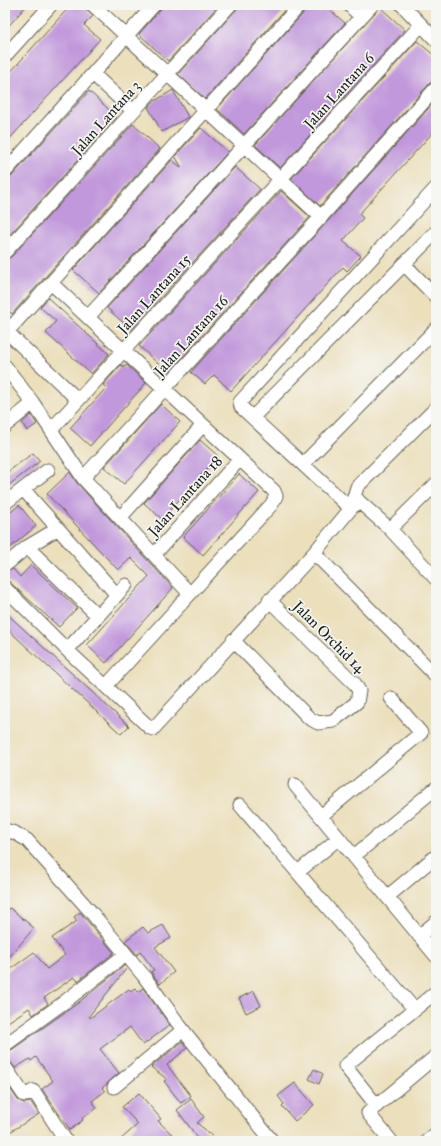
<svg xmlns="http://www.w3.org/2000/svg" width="441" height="1146" font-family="'IM FELL Great Primer',serif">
<rect width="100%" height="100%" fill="#f6f6f2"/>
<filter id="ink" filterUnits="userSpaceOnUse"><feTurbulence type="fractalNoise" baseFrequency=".025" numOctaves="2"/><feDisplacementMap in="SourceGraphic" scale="8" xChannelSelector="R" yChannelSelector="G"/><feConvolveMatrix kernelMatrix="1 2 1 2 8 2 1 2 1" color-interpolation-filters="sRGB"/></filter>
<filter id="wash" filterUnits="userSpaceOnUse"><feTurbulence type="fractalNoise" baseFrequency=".012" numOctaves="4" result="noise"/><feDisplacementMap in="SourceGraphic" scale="16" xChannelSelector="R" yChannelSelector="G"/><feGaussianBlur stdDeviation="0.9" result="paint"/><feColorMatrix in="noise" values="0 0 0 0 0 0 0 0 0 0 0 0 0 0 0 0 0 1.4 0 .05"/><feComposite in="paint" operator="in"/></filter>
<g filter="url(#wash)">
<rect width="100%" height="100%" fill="#ebdfbc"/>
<g id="blocks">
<path fill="#c198db" d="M5 5H27L5 30Z
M71 5H85L87 11 93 16 84 25 100 39 5 144V78Z
M164 5H219L168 61 139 34Z
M238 5H289L205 99 178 74 236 10Z
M308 5H324L345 23 244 134 217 109 306 10Z
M380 7 405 30 280 168 255 145Z
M417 41 436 57V80L430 83 320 206 291 179Z
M173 90 188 117 162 132 148 107 153 102Z
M89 91 117 117 5 240V182L11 177Z
M436 100V129L359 214 363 218 343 241 361 256 347 271 343 267 231 391 214 375 205 384 191 372 327 222Z
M133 124 160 149 12 314 5 308V260L11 257Z
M201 128 228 152 99 293 73 270 172 160 182 168 175 156Z
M235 167 260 189 131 330 107 308Z
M281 191 310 217 168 373 139 346Z
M48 298 109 354 91 374 46 333 56 321 40 307Z
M121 365 124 367 127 365 146 383 90 446 70 428 106 388 103 385Z
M161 404 180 422 124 484 104 467Z
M31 415 37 424 27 431 22 423Z
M200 440 218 456 162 519 144 503Z
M33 453 40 461 5 488V474Z
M70 472 77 483 173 588 106 663 87 645 149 576 131 558 118 570 47 494Z
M239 474 259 492 203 555 183 537Z
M19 505 36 526 5 552V517Z
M31 565 77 608 59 627 5 578V570L13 569 20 577Z
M5 612 129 726 121 734 5 627Z
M10 908 34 928 5 962V914Z
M80 912 114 953 78 981 74 977 44 998 48 1004 33 1015 29 1008 5 1024V973L34 952 47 969 65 955 52 938 77 921 74 917Z
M163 925 171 938 155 947 174 972 160 984 151 972 154 970 140 951 137 955 125 941 143 927 148 933Z
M125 965 127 968 89 1016 90 1018 129 989 131 991 135 988 138 992 143 988 170 1025 143 1045 130 1027 100 1049 119 1073 102 1088 105 1091 92 1101 97 1108 82 1118 83 1120 70 1130 42 1089 53 1081 36 1057 31 1061 30 1059 15 1068 9 1060 5 1059V1053L10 1051 78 1003Z
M254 991 261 1006 246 1013 239 998Z
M182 1042 187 1048 167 1065 191 1096 181 1103 164 1081 167 1079 151 1067Z
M314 1069 323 1074 319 1084 309 1079Z
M5 1081 18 1100 24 1103 31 1102 39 1114 5 1135Z
M295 1083 314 1105 295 1121 282 1106 284 1104 278 1096Z
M139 1093 161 1119 158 1121 179 1141H119L138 1124 122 1107Z
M191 1099 204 1117 197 1123 219 1141H200L177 1110Z"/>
</g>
</g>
<g filter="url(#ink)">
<use href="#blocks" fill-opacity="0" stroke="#646054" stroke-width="1"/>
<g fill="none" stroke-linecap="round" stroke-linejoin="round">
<g stroke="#646054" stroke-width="15">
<path id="street" d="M93 5 321 217
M349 5 361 17
M402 5 436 40
M5 56 51 5
M93 74 133 111
M5 172 154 5
M5 252 230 5
M404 264 436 297
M51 283 274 491 276 496 272 504 106 686
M88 317 372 5
M5 330 78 400
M7 332 300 5
M5 366 33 403 83 478 190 594
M436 408 357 487 354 497 390 529 436 579
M253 417 436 232
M5 426 33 403
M51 430 421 25
M303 464 436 329
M83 478 321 217 436 88
M23 489 117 595
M5 503 48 470
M351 509 241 407 240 402 436 188
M120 518 203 425
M390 529 436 484
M27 547 98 616
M314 553 436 676
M154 555 240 459
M8 563 27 547 57 529
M5 588 67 650 150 728 153 729 314 553 358 500
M233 640 309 718 318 723 333 721 357 702 359 691 355 684 269 600
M67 650 126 585
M295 785 436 956
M240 805 415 1010
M321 816 421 733 391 698
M5 830 15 833 27 840 91 912 143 975 183 1030 272 1141
M354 856 436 788
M298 872 339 838
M387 897 436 856
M419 936 436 922
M5 1045 63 1003 125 955
M5 1067 24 1095H27L33 1091 35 1093 66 1141
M114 1087 183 1030
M377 1106 345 1066 436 992
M391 1141 368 1113 436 1056
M427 1141 436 1134"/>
</g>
<use href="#street" stroke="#fff" stroke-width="13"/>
</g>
</g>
<g text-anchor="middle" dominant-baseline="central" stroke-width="3.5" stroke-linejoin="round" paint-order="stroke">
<g font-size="15" fill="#1c1c1c" stroke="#f6f6f2">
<text transform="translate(339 91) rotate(-48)">Jalan Lantana 6</text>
<text transform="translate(106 118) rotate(-48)">Jalan Lantana 3</text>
<text transform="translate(154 294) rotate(-48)">Jalan Lantana 15</text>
<text transform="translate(191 336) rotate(-48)">Jalan Lantana 16</text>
<text transform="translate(185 496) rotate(-48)">Jalan Lantana 18</text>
<text transform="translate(329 637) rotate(45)">Jalan Orchid 14</text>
</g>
</g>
<rect width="441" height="1146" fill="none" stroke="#f6f6f2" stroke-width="20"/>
</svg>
